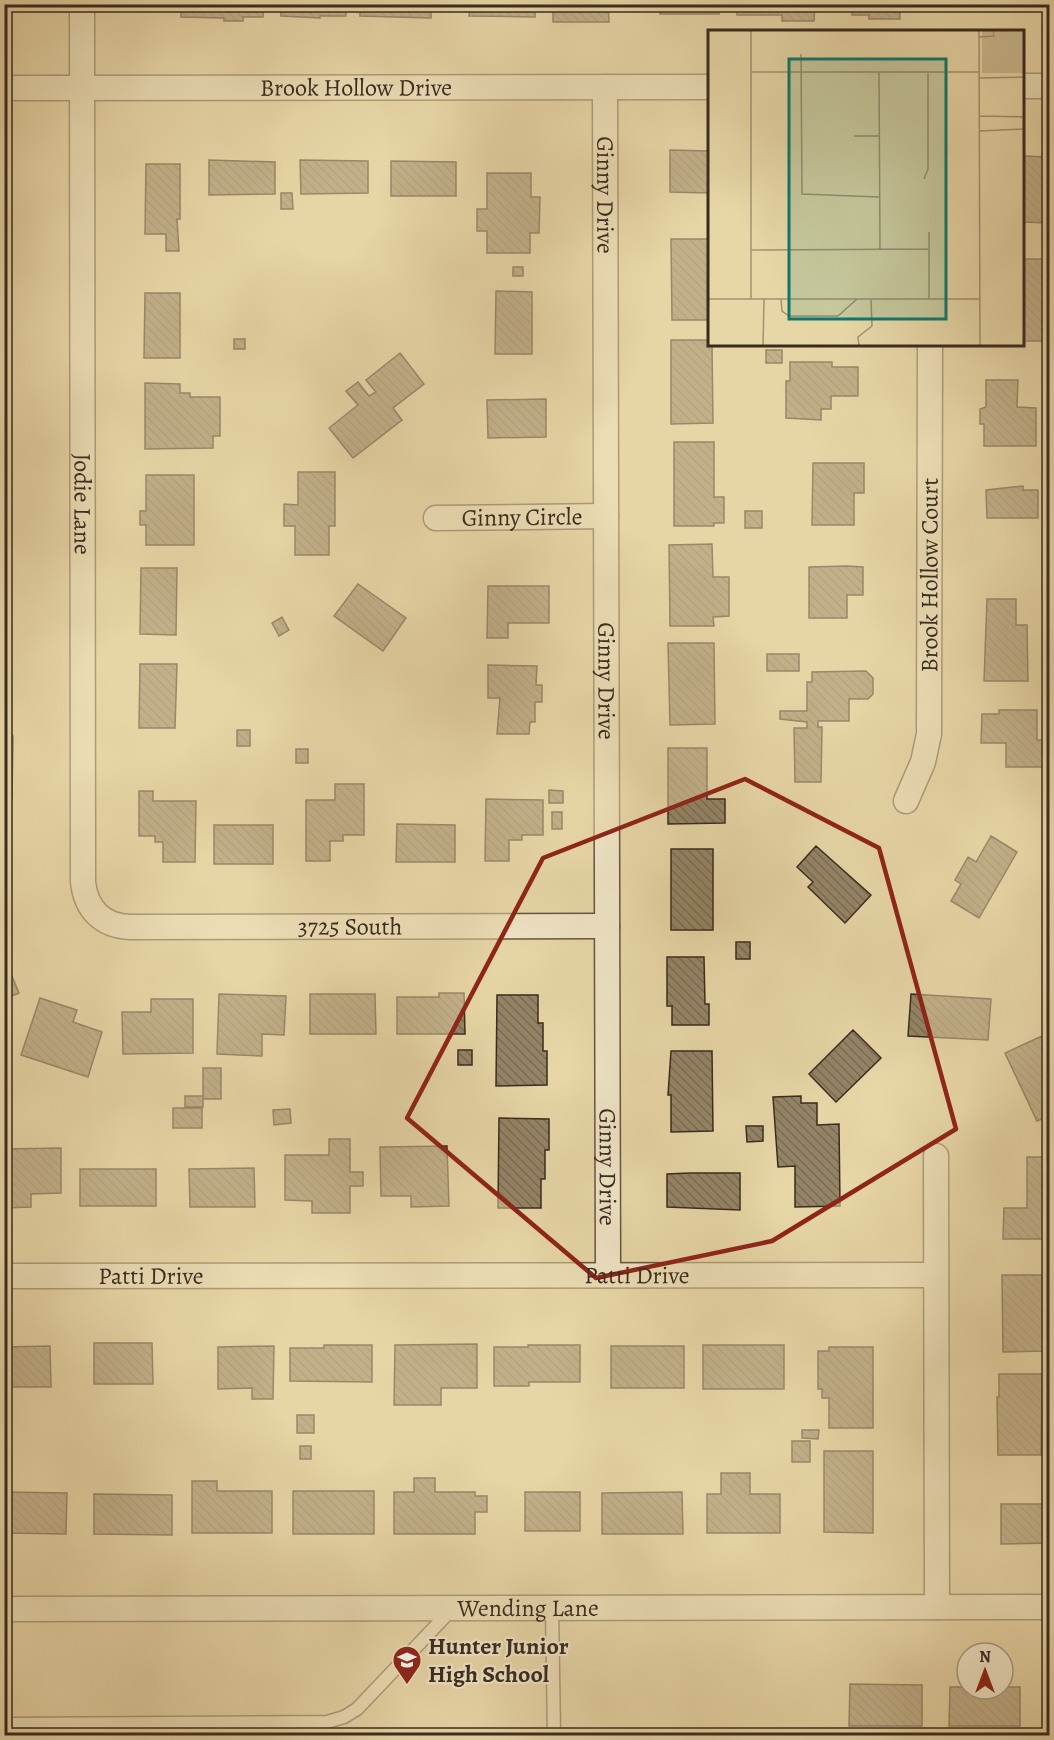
<svg xmlns="http://www.w3.org/2000/svg" width="1054" height="1740" font-family="Alegreya,serif">
<defs>
<pattern id="building-back-hatch" width="6" height="6" patternUnits="userSpaceOnUse" patternTransform="scale(1.5)"><rect width="6" height="6" fill="#948466"/><path d="M-1 5l2 2M0 0l6 6M5-1l2 2" fill="none" stroke="#7a6c54"/></pattern>
</defs>
<rect width="100%" height="100%" fill="#e7d6a6"/>
<filter id="stains"><feTurbulence type="fractalNoise" baseFrequency=".00333" numOctaves="4"/><feColorMatrix values="0 0 0 0 .2 0 0 0 0 .09 0 0 0 0 .02 0 0 0 .5 -.17"/></filter>
<radialGradient id="worn" r=".72"><stop offset=".6" stop-color="#630" stop-opacity="0"/><stop offset="1" stop-color="#630" stop-opacity=".3"/></radialGradient>
<path fill="url(#building-back-hatch)" stroke="#3a2b21" stroke-width="1.5" d="M181 4H263V17H243V21H224V18L181 17Z
M281 4H346V16H320V18L281 16Z
M360 4H431V18L360 16Z
M470 4H535V17L469 16Z
M553 4H608L609 22H553Z
M660 4H719V14H660Z
M737 4H815L814 21H782V15H737Z
M852 4H900V19H869V15H852Z
M930 4H965V8L930 11Z
M670 150 709 151V193L670 192Z
M1022 156 1050 157V223L1022 222Z
M4 158H7V201H4Z
M209 160 275 162V194L209 195Z
M300 160 368 161V193L301 194Z
M391 161 456 162V196H391Z
M146 164H180V219H177L179 251H166V234H145Z
M487 173H531V197H540L539 233H530V253H487V231H477V209H487Z
M281 193H292L293 209H281Z
M671 239H709V320H672Z
M1022 259H1045V341H1022Z
M513 267H523V276H513Z
M4 278H9V310H4Z
M496 291 532 292V354H495Z
M145 293H180V358H144Z
M234 339H245V349H234Z
M671 340H709V345H712L713 423 671 424Z
M766 350H782V363H766Z
M400 353 424 384 393 408 402 420 353 458 329 428 358 405 346 391 358 382 369 396 376 392 366 380Z
M790 362H832V367H858V396H831V409H821V420L786 418V381H790Z
M4 365H9L8 403H4Z
M986 380H1018L1017 407 1036 408V446H984V424H980V409L986 407Z
M145 383 180 384V393H190V397H220V436H213V448L145 449Z
M546 399V437L488 438 487 400Z
M674 442H714V497H724V523H714V526H674Z
M813 463H864V493H854V525H812Z
M298 472H335V526H329V555H295V526H284V504L298 505Z
M4 475H8V508H4Z
M146 475H194V545H146V525H140V511H146Z
M1023 486V490H1038V518H987L986 490Z
M745 511H762V528H745Z
M4 539H9L8 604H4Z
M712 544 713 577H729V616L713 617 714 626H670L669 545Z
M847 566 863 567V595H847V618H809V567Z
M141 568H177L176 635 140 634Z
M358 584 406 618 383 651 334 616Z
M488 586H549V623H508V638H487Z
M987 599H1016V625H1027L1028 681H984Z
M282 617 289 630 279 636 272 623Z
M4 633H8V710H4Z
M668 643H714L715 724 670 725Z
M767 654H799V671H767Z
M140 664H177L175 728H139Z
M488 665 537 666 536 685H542V702H535V722H530L529 734H497L500 698H488Z
M866 671 873 678V694L868 699H849V721H818V727H822L821 782H795L794 728H807V722L780 719V711H807V682H812V672Z
M999 710H1037V740H1044V767H1006V743H981L982 714H999Z
M237 730H250V746H237Z
M4 736H13L12 798H4Z
M668 748H707V799H725V823L668 824Z
M296 749H308V763H296Z
M335 784H364V835H343V841H330V861H306V800H335Z
M549 790 563 791V803H549Z
M139 791H153V801H196L195 862H163V842H155V836H139Z
M486 799 543 800V835H522V840H509V861H485Z
M552 812H562V829H552Z
M397 824 455 825V862H396Z
M214 825H273V864H214Z
M991 836 1017 852 979 918 951 901 961 884 955 880 968 857 976 862Z
M816 846 871 895 845 923 808 887 813 882 797 867Z
M671 849H713V930H671Z
M736 942H750V959H736Z
M4 957 19 993 4 999Z
M667 957H704L705 1004H709V1025H672V1006H667Z
M439 993H464L465 1034H397V997H439Z
M219 994 286 996 284 1035 262 1034V1056L217 1054Z
M310 994H375L376 1034H310Z
M911 994 991 999 988 1040 908 1036Z
M497 995H538V1023H543V1051H547V1085L496 1086Z
M40 998 77 1010 73 1022 102 1032 88 1077 21 1055Z
M151 999H193V1053L123 1054 122 1012H151Z
M853 1030 881 1058 836 1102 809 1074Z
M1042 1036 1050 1052V1116L1037 1121 1005 1053Z
M458 1050H472V1065H458Z
M671 1051H712L713 1131 671 1132V1095H668Z
M203 1068H221V1099H203Z
M185 1096H203V1107H185Z
M801 1096V1103H817V1125L839 1124 840 1206 795 1207V1166L778 1167 773 1097Z
M173 1108H202V1128H173Z
M290 1109 291 1123 274 1125 273 1110Z
M499 1118 549 1119V1150H545V1179H541V1208H498Z
M746 1126H763V1141L747 1142Z
M329 1139H350V1172H363V1186H350V1213H312V1201L285 1200V1155H329Z
M447 1146 449 1206 411 1207V1196H381L380 1147Z
M61 1148V1193L31 1194V1207L4 1208V1149Z
M1027 1157H1050V1239H1003L1004 1208H1027Z
M254 1168 255 1207H190L189 1169Z
M80 1169H156V1206H80Z
M690 1173H740V1210L667 1207V1174Z
M1002 1275H1042L1043 1351 1003 1352Z
M94 1343H152L153 1384H94Z
M477 1344V1388H441V1405H394L395 1345Z
M324 1345H372V1382L290 1381V1348H324Z
M528 1345H580V1382H529V1386H494V1347H528Z
M703 1345H784V1389H703Z
M50 1346 51 1387H4V1347Z
M274 1346 273 1399H252V1388L218 1389V1347Z
M611 1346H684V1388H611Z
M829 1347H873V1428H829V1398H822V1389H818V1351H829Z
M999 1374H1042L1041 1455H998L997 1397H999Z
M297 1415H314V1433H297Z
M802 1430H819L818 1439 802 1438Z
M792 1441H810V1462H792Z
M300 1446H311V1459H300Z
M824 1451H873V1533L824 1532Z
M721 1473H750V1494H780V1533H707V1494H721Z
M414 1478H435V1492H475V1496H487V1512H475V1534H394V1492H414Z
M192 1481H217V1491H272V1533H192Z
M293 1491H374V1534H293Z
M4 1492 67 1493 66 1534 4 1533Z
M525 1492H580V1531H525Z
M682 1492 683 1534H602V1493Z
M94 1494 172 1495V1535L94 1534Z
M1001 1504H1050V1543L1001 1544Z
M850 1684 922 1685V1726H849Z
M1048 1685H1050V1724H1048Z
M950 1687H1020V1726H949Z"/>
<g fill="none" stroke-linecap="round" stroke-linejoin="round">
<g stroke="#655642" stroke-width="15">
<path id="service" d="M552 1608 554 1736
M4 1724 327 1722 344 1717 357 1709 452 1609"/>
</g>
<g stroke="#655642" stroke-width="27">
<g id="minor">
<path id="s1" d="M82 4 83 882C86 909 102 926 130 927L607 926"/>
<path d="M1022 86H1050"/>
<path id="s2" d="M605 87 608 1275"/>
<path id="s3" d="M4 88 709 87"/>
<path id="s4" d="M436 518 606 516"/>
<path id="s5" d="M906 801 923 762 929 734 930 345"/>
<path d="M936 1156 937 1607"/>
<path id="s6" d="M4 1276 936 1275"/>
<path id="s7" d="M4 1609 1050 1607"/>
</g>
</g>
<use href="#service" stroke="#efe4c5" stroke-width="12"/>
<use href="#minor" stroke="#efe4c5" stroke-width="24"/>
</g>
<path d="M0 0H1054V1740H0ZM745 779 879 848 956 1129 772 1241 596 1278 407 1118 543 858Z" fill="#e7d6a6" fill-opacity=".55" fill-rule="evenodd"/>
<path fill="none" stroke="#8f2418" stroke-width="4.5" stroke-linejoin="round" d="M745 779 879 848 956 1129 772 1241 596 1278 407 1118 543 858Z"/>
<defs>
<g id="school-pin" transform="scale(1.5)"><path d="M0 17L-7.5 6A9.5 9.5 0 1 1 7.5 6Z" fill="#8f2418" stroke="#efe4c5"/><path d="M0-5L7-2L0 1L-7-2ZM-4 1L0 2.5L4 1V4Q0 6-4 4Z" fill="#fff"/></g>
</defs>
<g fill-rule="evenodd">
<use href="#school-pin" x="407" y="1660"/>
</g>
<g text-anchor="middle" dominant-baseline="central" stroke-width="4.5" stroke-linejoin="round" paint-order="stroke">
<g font-size="24" fill="#3a2b21" stroke="#efe4c5">
<text stroke="none"><textPath href="#s3" startOffset="352">Brook Hollow Drive</textPath></text>
<text stroke="none"><textPath href="#s2" startOffset="108">Ginny Drive</textPath></text>
<text stroke="none"><textPath href="#s1" startOffset="500">Jodie Lane</textPath></text>
<text stroke="none"><textPath href="#s4" startOffset="86">Ginny Circle</textPath></text>
<text stroke="none"><textPath href="#s5" startOffset="230">Brook Hollow Court</textPath></text>
<text stroke="none"><textPath href="#s2" startOffset="594">Ginny Drive</textPath></text>
<text stroke="none"><textPath href="#s1" startOffset="1170">3725 South</textPath></text>
<text stroke="none"><textPath href="#s2" startOffset="1080">Ginny Drive</textPath></text>
<text stroke="none"><textPath href="#s6" startOffset="633">Patti Drive</textPath></text>
<text stroke="none"><textPath href="#s6" startOffset="147">Patti Drive</textPath></text>
<text stroke="none"><textPath href="#s7" startOffset="524">Wending Lane</textPath></text>
</g>
<g font-size="24" font-weight="bold" fill="#3a2b21" stroke="#efe4c5" text-anchor="start">
<text x="428" y="1646">Hunter Junior<tspan x="428" dy="28">High School</tspan></text>
</g>
</g>
<g transform="translate(708 30)">
<rect width="316" height="316" fill="#e7d6a6"/>
<path d="M274 0H316V43H274Z" fill="#cab98f"/>
<path d="M316 13V36L299 37 298 14Z" fill="#cab98f"/>
<path fill="none" stroke="#a29271" stroke-width="1.5" d="M43 0V269M271 0 272 316M271 7 286 6 285 0M93 24 94 164 171 167M43 42H271M171 42 172 219M271 48 317 47M271 86 317 87M271 101 317 99M146 106H171M216 149 220 139V42M221 202V269M43 220 221 219M0 269H272M73 269 74 281 81 286H130L149 269M55 316 56 269M151 316 150 307 164 296 163 269"/>
<path fill="#0f766e" fill-opacity="0.15" stroke="#0f766e" stroke-width="3" d="M81 29H238V289H81Z"/>
<rect width="316" height="316" fill="none" stroke="#3a2b21" stroke-width="3"/>
</g>
<rect width="1054" height="1740" fill="none" stroke="#e7d6a6" stroke-width="24"/>
<rect x="6" y="6" width="1042" height="1728" fill="none" stroke="#3a2b21" stroke-width="3"/>
<rect x="12" y="12" width="1030" height="1716" fill="none" stroke="#3a2b21" stroke-width="1.5"/>
<g transform="translate(985 1671)"><circle r="28" fill="#efe4c5" stroke="#a79a83" stroke-width="1.5"/>
<path d="M0-4.5L10 22L0 15L-10 22Z" fill="#8f2418"/>
<text y="-9" font-size="16" font-weight="bold" text-anchor="middle" fill="#3a2b21">N</text>
</g>
<rect width="100%" height="100%" filter="url(#stains)"/>
<rect width="100%" height="100%" fill="url(#worn)"/>
</svg>
